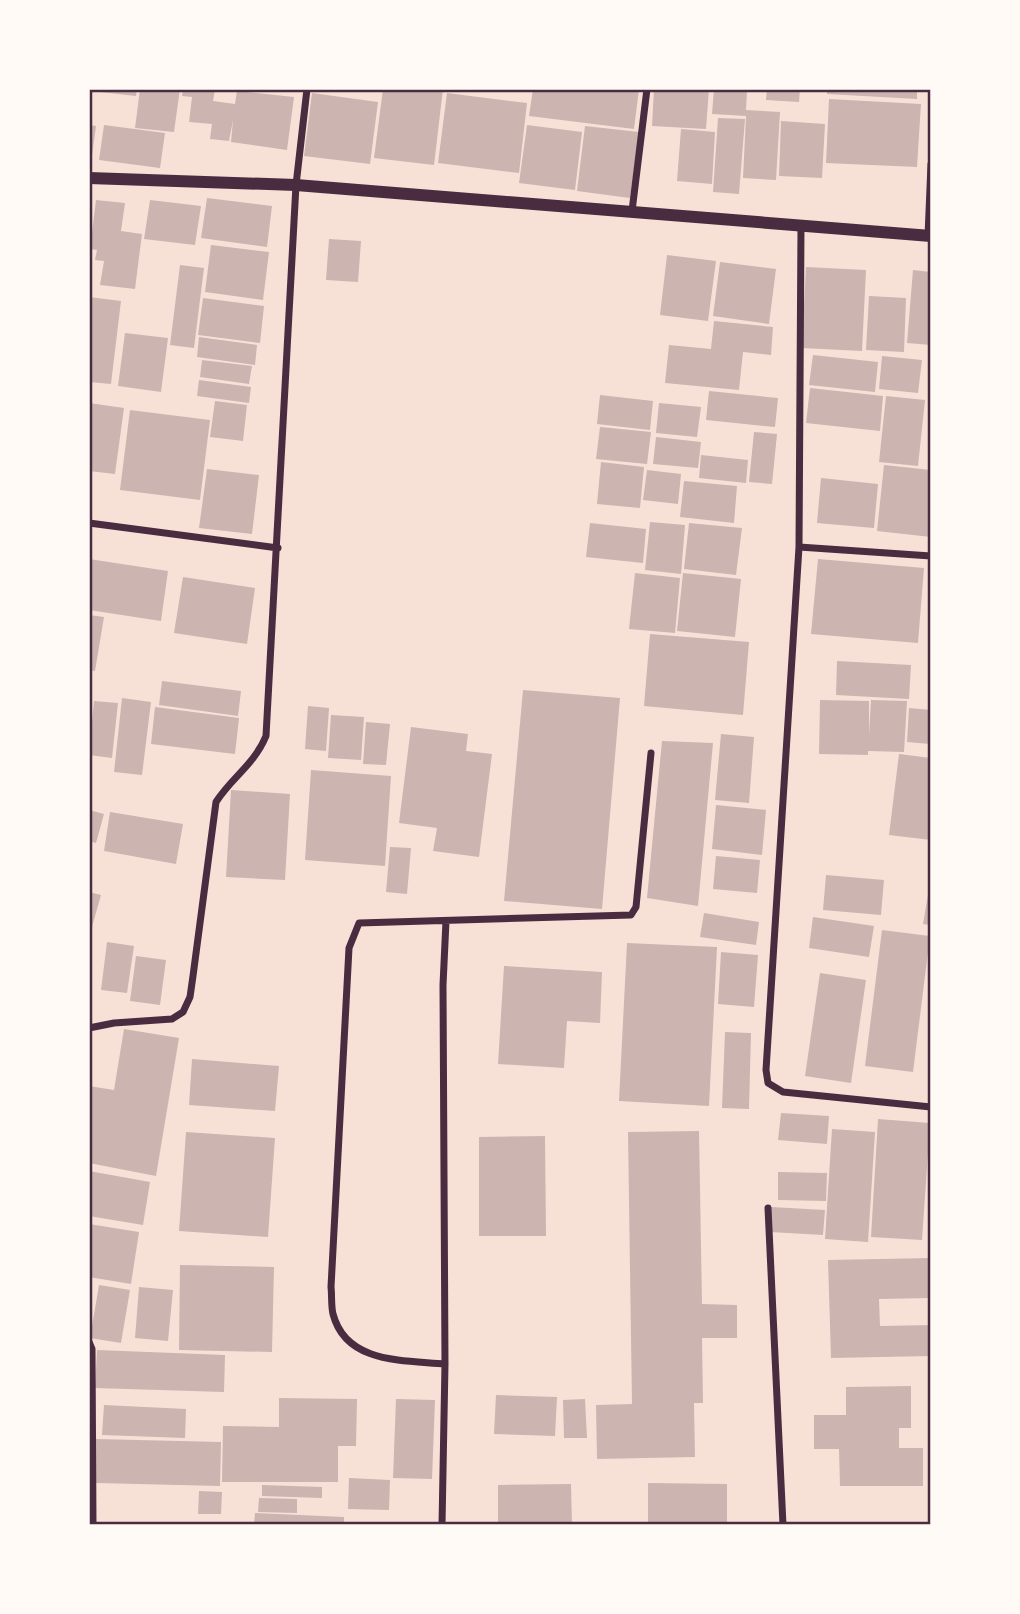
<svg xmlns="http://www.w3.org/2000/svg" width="1020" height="1614" font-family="'Libre Baskerville',serif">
<rect width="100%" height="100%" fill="#f7e1d7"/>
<path fill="#ccb4b1" d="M100 89H137L136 96 100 92Z
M140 89H180L174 132 135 128Z
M183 89H215L213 101 235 104 237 91 294 97 287 150 231 142 233 120 229 141 210 139 212 124 189 122 192 97 182 96Z
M383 89H443L434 165 374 158Z
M533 89H639L634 129 529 116Z
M654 89H709L706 129 652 126Z
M714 89 747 90 746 110 780 112 776 180 743 178 746 116 712 114Z
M767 89H800L799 102 766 100Z
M827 89H917V99L827 94Z
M312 93 378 102 370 164 304 156Z
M447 93 527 103 519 173 438 163Z
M829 99 921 104 917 167 826 163Z
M718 118 745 119 739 194 713 192Z
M781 121 825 124 822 178 779 176Z
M89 125 96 126 91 163H89Z
M104 125 165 133 160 168 99 160Z
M527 125 582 132 575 190 519 183Z
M585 126 639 132 630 198 577 191Z
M681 129 715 132 712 184 677 181Z
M207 198 272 206 267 247 201 238Z
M96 200 125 203 121 231 142 234 135 289 100 285 104 261 95 260 97 250 90 249Z
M150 200 201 206 195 245 144 239Z
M329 239 361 241 358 282 326 280Z
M211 245 269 252 263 300 205 292Z
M667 255 716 261 708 321 660 315Z
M720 262 776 269 769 324 713 316Z
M180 265 204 268 194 348 170 345Z
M806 267 866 270 862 351 802 348Z
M913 270 931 272V345L907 343Z
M869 296 906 298 904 352 866 350Z
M89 297 121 301 111 384 89 382Z
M203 298 264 306 260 343 198 335Z
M714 321 773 327 771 355 743 352 739 390 665 383 669 345 711 349Z
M125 333 168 338 161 392 118 386Z
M199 337 257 345 255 365 197 357Z
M813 355 878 362 875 392 809 385Z
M882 356 922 360 918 393 879 389Z
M202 360 252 366 249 384 200 377Z
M199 380 251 387 249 403 197 396Z
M810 388 883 396 880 431 806 423Z
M709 391 778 398 775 427 706 420Z
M600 395 653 401 650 430 597 424Z
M886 396 925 400 918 466 879 462Z
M215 401 247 405 243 441 210 437Z
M89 403 124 408 115 474 89 471Z
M659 403 701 407 697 437 656 433Z
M130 410 210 420 200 500 120 490Z
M600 427 651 432 647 464 596 459Z
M754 432 777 434 772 484 749 482Z
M656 437 701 442 698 468 653 464Z
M701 455 748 460 746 483 699 478Z
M601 462 644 467 640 508 597 504Z
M884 465 931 470V537L877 531Z
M207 469 259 475 252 534 199 528Z
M647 470 681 474 678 504 643 500Z
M821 478 878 484 874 528 817 523Z
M684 481 737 486 734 523 680 517Z
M650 522 685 525 681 574 645 570Z
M590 523 646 529 643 563 586 557Z
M689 523 742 528 736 575 684 569Z
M89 559 168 571 161 621 89 610Z
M818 559 924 568 918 643 811 634Z
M635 573 680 578 675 633 629 629Z
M683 573 741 579 735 637 677 631Z
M183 577 255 588 247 644 174 633Z
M89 615 104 617 95 671 89 670Z
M650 634 749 642 743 715 644 706Z
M837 661 911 665 909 699 836 695Z
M162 681 241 691 238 716 159 705Z
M523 690 620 698 602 909 504 901Z
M122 698 151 702 142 775 114 772Z
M820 700 869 701V735L871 700 907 701 904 752 868 751V755L819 754Z
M94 701 118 703 112 758 89 755Z
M308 706 329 708 326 751 305 749Z
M155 707 239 718 235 754 151 744Z
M909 708 931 710 930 744 907 742Z
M331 715 364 717 361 760 328 758Z
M366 722 390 724 386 765 363 764Z
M411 727 468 734 466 751 492 754 479 857 433 851 437 828 399 823Z
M721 734 754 737 749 803 715 800Z
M662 741 713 743 698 906 647 898Z
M899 754 931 758V840L889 835Z
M311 770 391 776 385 866 305 860Z
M231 790 290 794 285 880 226 877Z
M716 805 766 810 762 855 712 849Z
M89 810 104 814 96 843 89 841Z
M110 812 183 824 176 864 104 851Z
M390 847 411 848 407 894 386 892Z
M716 856 760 860 757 893 713 889Z
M826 875 884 880 881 915 823 910Z
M929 889H931V925L923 924Z
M89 892 101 895 90 934H89Z
M704 913 759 922 756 945 700 937Z
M813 917 874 926 869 957 809 948Z
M882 930 930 936 913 1072 865 1066Z
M107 942 134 946 127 993 101 990Z
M627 943 717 947 709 1106 619 1101Z
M721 952 758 955 754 1007 718 1004Z
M136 956 166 960 160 1005 130 1001Z
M504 966 602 972 600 1023 567 1021 564 1068 498 1064Z
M820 973 866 980 851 1083 805 1076Z
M124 1029 179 1038 156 1176 89 1163V1086L114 1090Z
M725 1032 751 1033 749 1109 722 1108Z
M192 1059 279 1066 275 1111 189 1105Z
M781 1113 829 1116 827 1144 778 1140Z
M878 1119 930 1123 922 1240 871 1237Z
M832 1129 875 1132 868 1242 825 1239Z
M699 1131 702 1304 737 1305V1338H702L703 1403H694L695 1457 597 1459 596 1405 632 1404 628 1132Z
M186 1132 275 1138 268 1237 179 1231Z
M545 1136 546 1236H479V1137Z
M89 1171 150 1182 143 1225 89 1216Z
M778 1172 827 1173 826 1201 778 1200Z
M771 1207 825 1210 823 1235 770 1232Z
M89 1224 139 1232 131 1284 89 1277Z
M931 1258V1298L879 1299 880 1326 931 1325V1356L831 1358 828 1260Z
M180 1265 274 1267 272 1352 179 1350Z
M99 1285 130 1290 121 1343 90 1338Z
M139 1287 173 1290 168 1341 135 1338Z
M97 1350 225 1355 224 1392 95 1388Z
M911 1386V1428H899V1448H923V1486H840L839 1449H814V1415H846V1387Z
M496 1395 557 1397 555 1436 494 1434Z
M279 1398 357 1399 356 1446H338V1482H222L223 1426 279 1427Z
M396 1399 435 1400 432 1479 393 1478Z
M585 1399 587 1438H564L563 1400Z
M104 1405 186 1409 185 1438 102 1435Z
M96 1439 221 1442 220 1486 96 1483Z
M349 1478 390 1480 389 1510 348 1509Z
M648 1483 727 1484V1524L648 1523Z
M571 1484 572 1525H498V1485Z
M262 1485 322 1487V1498L262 1496Z
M199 1491 222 1492 221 1514H198Z
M259 1498 297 1499V1513L258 1512Z
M255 1513 344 1517V1525H254Z"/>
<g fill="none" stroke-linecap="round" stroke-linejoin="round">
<path stroke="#4a2c40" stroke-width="7" d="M632 211 647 89
M801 226 799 547 766 1070 768 1083 783 1092 931 1107
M928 236 931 164
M89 523 278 548
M799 547 931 556
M89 1028 114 1023 172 1019 183 1012 190 997 193 976 216 802C232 777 254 765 266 736L296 185 307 89
M768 1208 783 1525
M89 1342 92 1349 93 1525
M445 1364C404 1360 346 1364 333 1314 331 1306 332 1295 331 1287L349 948 359 923 631 915 636 907 651 753
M442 1525 445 1364 443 985 446 921"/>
<path stroke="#4a2c40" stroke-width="12" d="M89 178 296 185 931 236"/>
</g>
<rect width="1020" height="1614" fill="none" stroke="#fffaf5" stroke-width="182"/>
<rect x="91" y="91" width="838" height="1432" fill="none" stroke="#4a2c40" stroke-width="2.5"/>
</svg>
